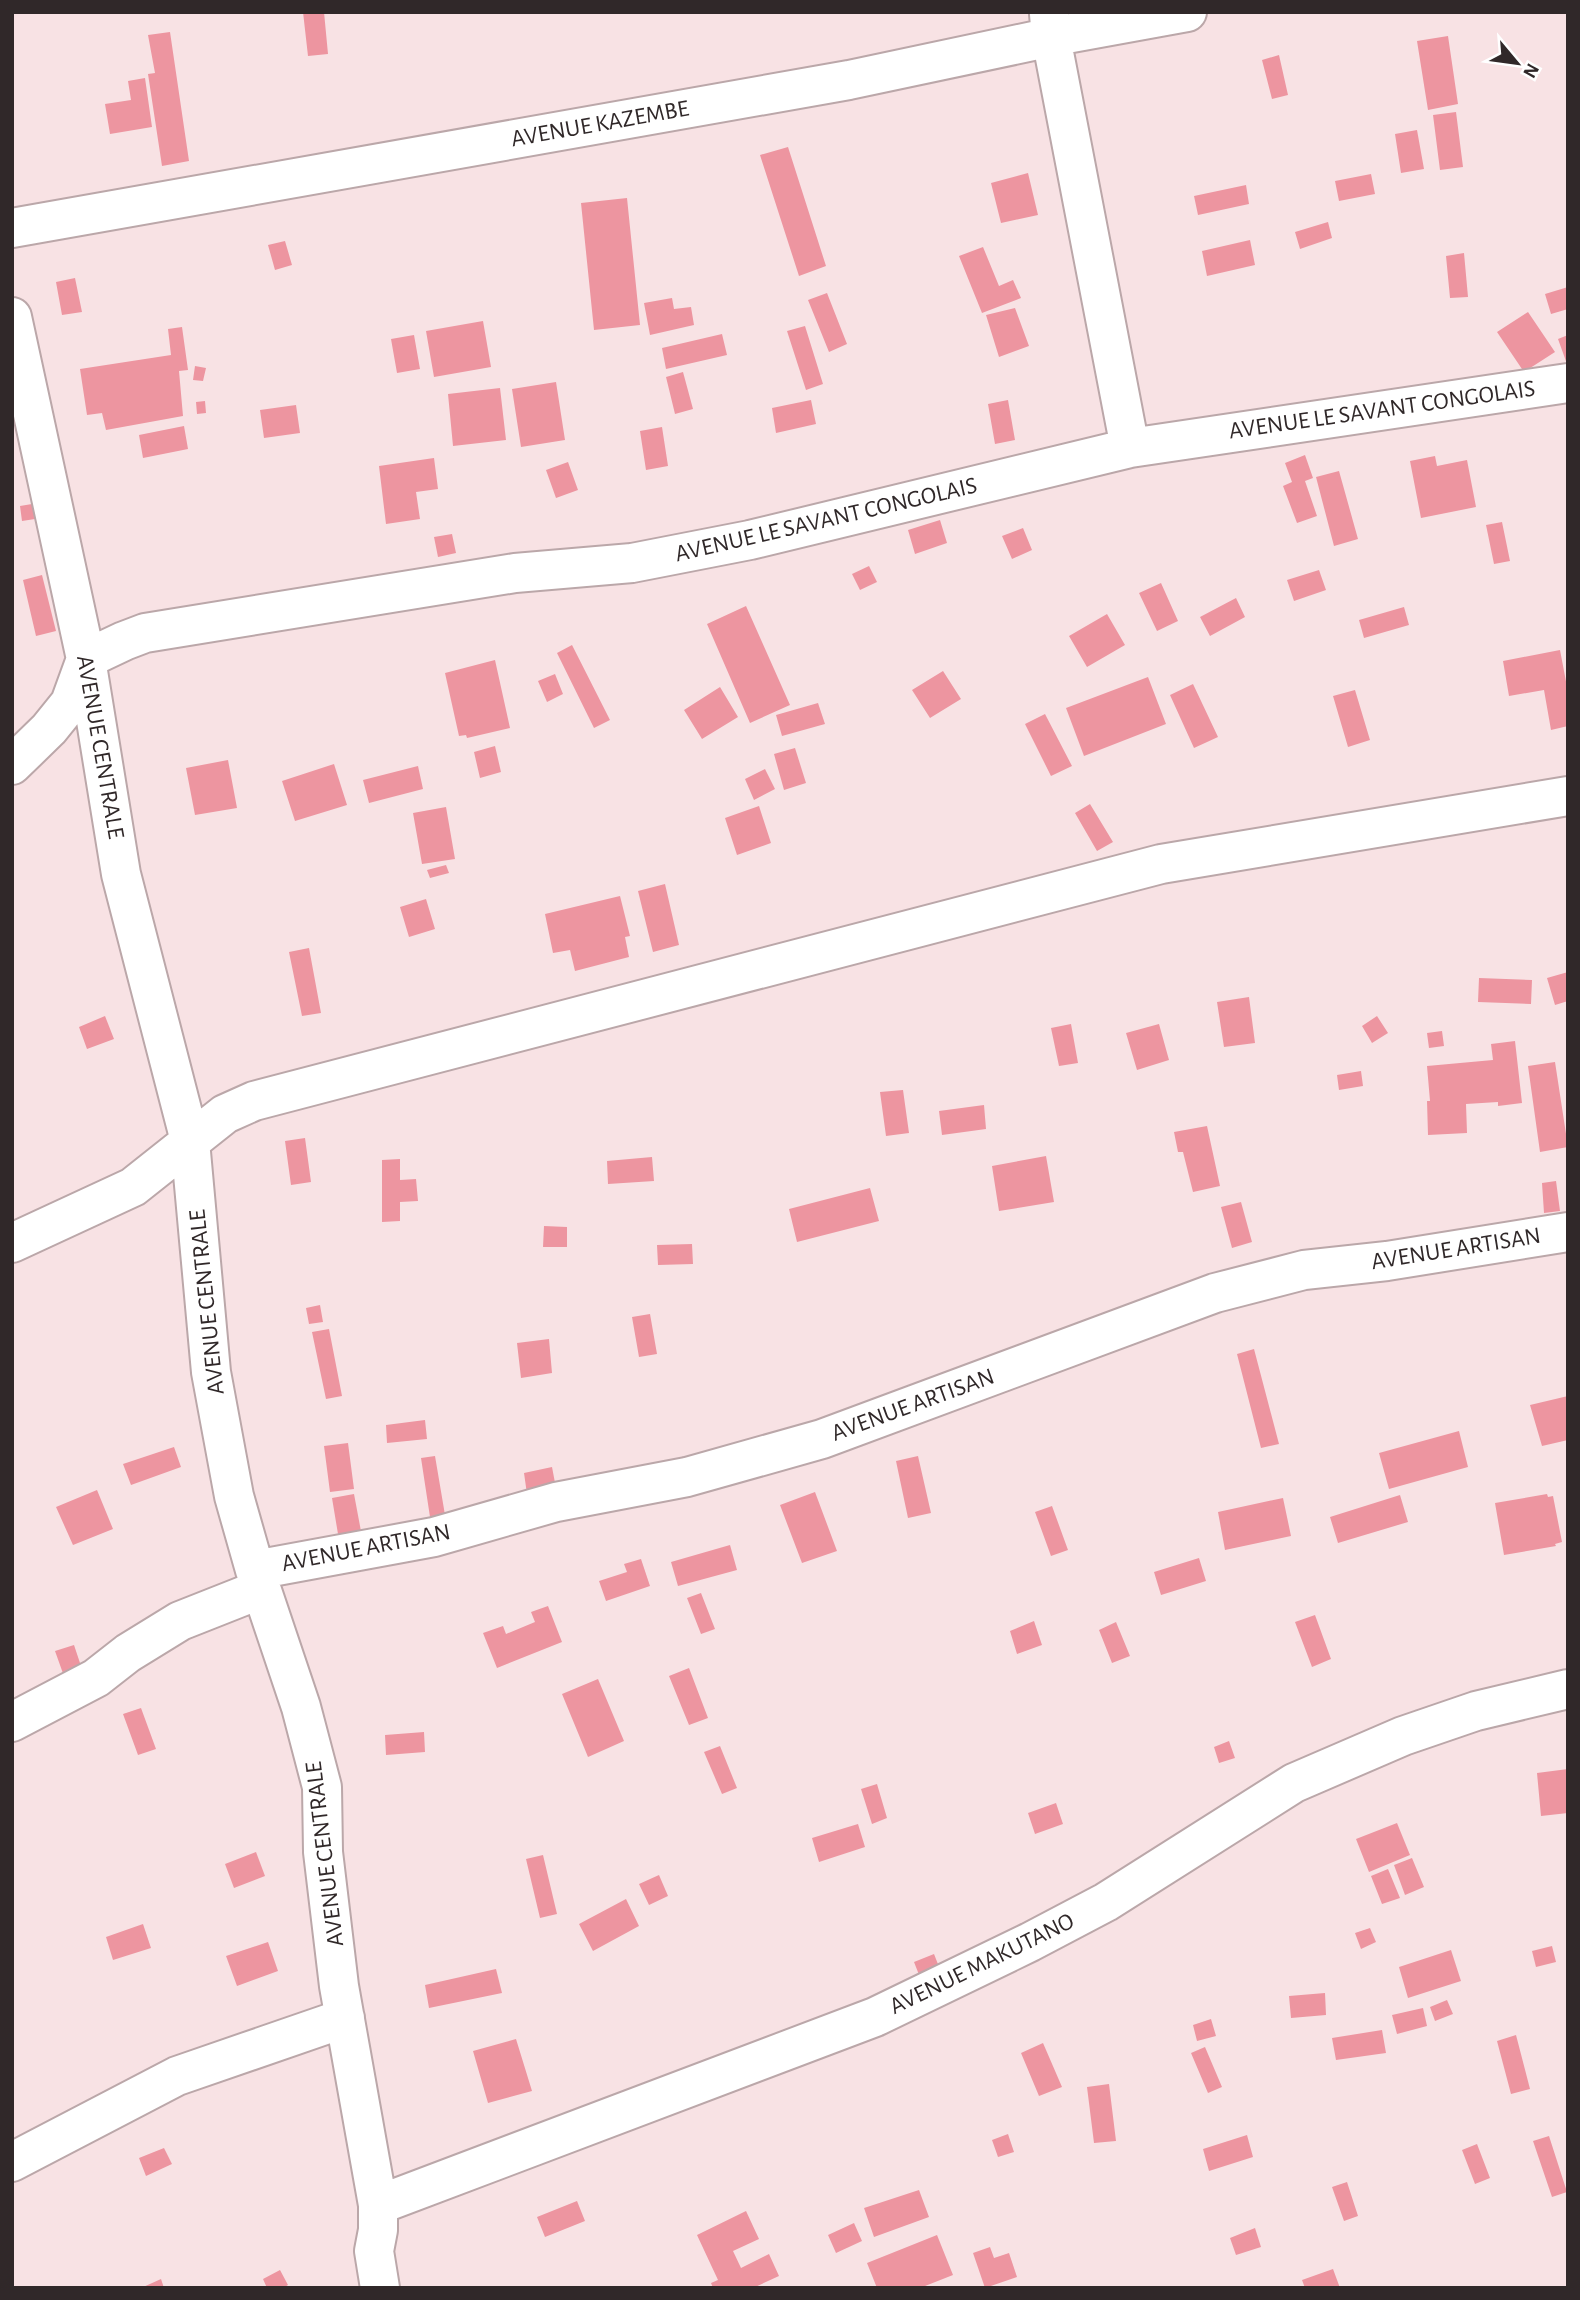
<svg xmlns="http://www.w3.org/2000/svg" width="1580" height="2300" font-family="'Alegreya Sans',sans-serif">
<rect width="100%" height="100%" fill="#f8e2e4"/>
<path fill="#ed95a0" d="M303 12H324L328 54 308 56Z
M170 32 189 161 162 166 148 74 155 73 148 35Z
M1448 36 1458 104 1428 110 1417 41Z
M1279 55 1288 95 1272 99 1262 60Z
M145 78 152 127 110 134 105 104 131 100 128 81Z
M1456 112 1463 167 1440 170 1433 115Z
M1417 130 1424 169 1401 173 1395 134Z
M788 147 826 266 799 276 760 155Z
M1028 173 1038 215 1001 223 991 183Z
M1371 174 1375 194 1339 201 1335 181Z
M1246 185 1249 204 1198 215 1194 196Z
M627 198 640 325 594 330 581 203Z
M1328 222 1332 238 1300 249 1295 232Z
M1250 240 1255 265 1207 276 1202 251Z
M285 241 292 265 275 270 268 245Z
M983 247 999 286 1013 280 1021 298 982 313 959 256Z
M1464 253 1468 297 1450 298 1446 256Z
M75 278 82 312 62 315 56 282Z
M1568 287V309L1551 314 1545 294Z
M827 293 847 344 829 352 808 300Z
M672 298 674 309 691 307 694 325 650 335 644 303Z
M1015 308 1029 346 999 357 986 315Z
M1528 312 1555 352 1524 372 1497 332Z
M483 321 491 367 434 377 426 331Z
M805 326 823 384 806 390 787 331Z
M182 327 188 370 179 371 183 416 106 430 102 413 87 415 80 369 171 355 168 329Z
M722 334 727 355 666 369 662 348Z
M414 335 420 369 397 373 391 339Z
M1568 335V364H1567L1558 339Z
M195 366 206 368 203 381 193 380Z
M683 372 693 409 675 414 666 377Z
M556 382 565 440 521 447 512 389Z
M500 388 506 440 453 446 448 394Z
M811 400 816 424 776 433 772 408Z
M1008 400 1015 440 995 444 988 404Z
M205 401 206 413 197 414 196 402Z
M296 405 300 433 264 438 260 410Z
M184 426 188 449 143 458 139 435Z
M662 427 668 466 646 470 640 431Z
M1305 455 1313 478 1305 481 1317 516 1297 523 1283 486 1292 482 1285 463Z
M1435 456 1437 466 1467 460 1476 507 1421 518 1410 461Z
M434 458 438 489 416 492 420 519 386 524 379 466Z
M568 462 578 490 556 498 546 470Z
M1339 471 1358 539 1334 546 1316 477Z
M32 504 35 519 22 521 20 506Z
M940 520 947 543 915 554 908 530Z
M1502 522 1510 561 1494 564 1486 525Z
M1023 528 1032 550 1012 559 1002 536Z
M452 534 456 553 438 557 434 537Z
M869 566 877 582 860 590 852 574Z
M1319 570 1326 590 1294 601 1287 580Z
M42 575 56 631 36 636 23 580Z
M1161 583 1178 621 1157 631 1139 593Z
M1236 598 1245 617 1210 636 1200 617Z
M746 606 790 705 750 723 707 624Z
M1404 607 1409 625 1364 638 1359 620Z
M1107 614 1125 645 1087 667 1069 636Z
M572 645 610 720 594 728 557 653Z
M1560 650 1568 692V726L1551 730 1544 690 1509 696 1503 661Z
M495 660 510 728 467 738 466 735 459 736 445 673Z
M943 671 961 699 930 718 912 690Z
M555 674 563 694 547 702 538 681Z
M1148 677 1166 724 1084 756 1066 708Z
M1193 684 1218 737 1194 748 1170 695Z
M720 687 738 717 702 739 684 710Z
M1355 690 1370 740 1348 747 1333 696Z
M818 703 825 724 782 736 776 715Z
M1045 714 1072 766 1051 776 1025 724Z
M495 746 501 772 480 778 474 752Z
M795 748 806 783 784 790 774 754Z
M228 760 237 808 195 815 186 768Z
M334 764 347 805 295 821 282 781Z
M418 766 423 789 369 803 363 780Z
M765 769 775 789 754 800 745 779Z
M1090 804 1113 842 1097 851 1075 813Z
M759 806 771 843 737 855 725 818Z
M446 807 455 859 422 864 413 813Z
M446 865 449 873 430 878 427 870Z
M665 884 679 945 653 952 638 891Z
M620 896 630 936 625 937 629 957 575 971 570 950 553 953 545 914Z
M426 899 435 929 409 937 400 907Z
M309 948 321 1013 302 1016 289 952Z
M1568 972V1001L1555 1005 1547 978Z
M1479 978 1532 980 1531 1004 1478 1002Z
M1249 997 1255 1043 1224 1047 1217 1002Z
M105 1016 114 1039 87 1049 79 1027Z
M1377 1016 1388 1033 1372 1043 1362 1026Z
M1071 1024 1078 1063 1059 1066 1051 1028Z
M1159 1024 1169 1060 1137 1070 1126 1033Z
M1442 1031 1444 1046 1429 1048 1427 1033Z
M1515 1041 1522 1103 1498 1106V1102L1466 1104 1467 1133 1428 1135 1427 1101H1430L1427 1066 1493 1060 1491 1044Z
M1555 1062 1568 1147 1540 1152 1528 1066Z
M1361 1071 1363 1086 1339 1090 1337 1075Z
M903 1090 909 1133 886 1136 880 1092Z
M984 1105 986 1129 942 1135 939 1111Z
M1207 1126 1220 1186 1193 1192 1183 1152H1178L1174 1132Z
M305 1138 311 1182 291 1185 285 1141Z
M1046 1156 1054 1202 999 1211 992 1166Z
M652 1157 654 1181 608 1184 607 1161Z
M400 1159V1180L416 1179 418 1201 400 1202V1221L382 1222V1160Z
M1556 1181 1560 1211 1544 1213 1542 1183Z
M870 1188 879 1221 797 1242 789 1209Z
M1241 1202 1252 1242 1232 1248 1221 1207Z
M544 1226 567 1227V1247H543Z
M692 1244 693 1264 658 1265 657 1245Z
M320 1305 323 1322 309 1324 306 1308Z
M650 1314 657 1354 639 1357 632 1317Z
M329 1329 342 1396 326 1399 312 1332Z
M549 1339 552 1373 521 1378 517 1343Z
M1254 1349 1279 1444 1261 1448 1237 1354Z
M1568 1396V1440L1542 1446 1530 1405Z
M425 1420 427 1439 387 1443 386 1425Z
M1459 1431 1468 1467 1389 1489 1379 1453Z
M348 1443 354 1489 330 1492 324 1446Z
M174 1447 181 1467 131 1485 123 1464Z
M435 1456 445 1515 430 1517 421 1458Z
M918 1456 931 1513 908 1518 896 1461Z
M552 1467 556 1488 527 1494 524 1473Z
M97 1490 113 1529 73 1545 56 1507Z
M815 1492 837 1551 802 1563 780 1505Z
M354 1494 363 1542 340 1546 332 1498Z
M1547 1494 1548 1497 1553 1496 1562 1542 1555 1544 1556 1546 1504 1555 1495 1503Z
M1400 1495 1408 1522 1338 1543 1330 1517Z
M1283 1498 1291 1536 1225 1550 1218 1512Z
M1052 1506 1068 1550 1051 1556 1035 1512Z
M730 1545 737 1570 678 1586 671 1562Z
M1199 1558 1206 1581 1161 1595 1154 1572Z
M641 1559 650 1586 606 1601 599 1581 627 1572 624 1564Z
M701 1593 715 1629 701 1634 687 1598Z
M548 1606 562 1642 497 1668 483 1633 503 1626 506 1634 535 1622 531 1612Z
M1315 1615 1331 1659 1312 1667 1295 1622Z
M1034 1621 1042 1645 1017 1654 1010 1631Z
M1116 1622 1130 1656 1112 1663 1099 1630Z
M74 1645 83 1672 65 1679 55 1651Z
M689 1668 708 1718 689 1725 669 1676Z
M598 1679 624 1741 588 1757 562 1694Z
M141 1708 156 1749 138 1755 123 1714Z
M424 1732 425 1752 386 1755 385 1735Z
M1229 1741 1235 1758 1219 1763 1214 1747Z
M720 1746 737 1788 722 1794 704 1752Z
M1568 1769V1813L1541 1816 1537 1773Z
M877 1784 887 1818 872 1824 861 1789Z
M1056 1803 1063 1824 1035 1834 1028 1813Z
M1397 1823 1410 1855 1369 1872 1356 1839Z
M858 1824 865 1847 819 1862 812 1838Z
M256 1852 265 1876 234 1888 225 1864Z
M543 1855 557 1914 540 1918 526 1859Z
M1412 1858 1424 1887 1405 1895 1394 1865Z
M1388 1869 1400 1898 1382 1904 1371 1876Z
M659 1875 668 1896 649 1905 639 1884Z
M626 1899 639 1926 593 1951 579 1924Z
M143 1924 151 1948 113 1960 106 1937Z
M1370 1928 1376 1942 1361 1949 1355 1933Z
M268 1942 278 1971 237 1986 226 1956Z
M1552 1946 1556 1962 1536 1967 1532 1951Z
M1451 1950 1461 1981 1408 1998 1399 1967Z
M934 1954 945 1982 925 1990 914 1962Z
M496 1969 502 1993 429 2008 425 1985Z
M1325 1993 1326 2015 1291 2018 1289 1996Z
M1447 2000 1453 2014 1435 2021 1430 2007Z
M1423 2008 1427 2026 1397 2034 1392 2015Z
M1211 2019 1216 2036 1197 2041 1193 2025Z
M1382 2030 1386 2053 1336 2060 1332 2038Z
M1516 2035 1530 2089 1511 2094 1497 2041Z
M516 2039 532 2091 488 2103 473 2051Z
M1043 2043 1062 2087 1039 2096 1021 2053Z
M1205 2047 1222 2087 1208 2093 1191 2053Z
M1109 2084 1116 2141 1094 2143 1087 2087Z
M1008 2134 1014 2152 998 2157 992 2140Z
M1247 2135 1253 2157 1209 2171 1203 2149Z
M1549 2136 1567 2192 1552 2197 1533 2141Z
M1477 2144 1490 2178 1475 2184 1462 2150Z
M164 2148 172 2164 146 2176 139 2158Z
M1347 2182 1358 2216 1344 2221 1332 2187Z
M919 2190 929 2217 874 2237 864 2208Z
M577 2201 585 2221 545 2237 537 2217Z
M746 2211 759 2239 733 2251 741 2268 769 2254 779 2276 753 2288H713L711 2283 718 2280 697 2235Z
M854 2223 862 2241 836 2253 828 2235Z
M1255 2228 1261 2247 1236 2255 1230 2238Z
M937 2235 953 2275 920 2288H877L867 2263Z
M990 2247 994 2258 1009 2253 1017 2277 985 2288 973 2253Z
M1333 2269 1340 2288H1305L1302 2280Z
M280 2270 288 2285 283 2288H267L263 2279Z
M161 2279 164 2288H141Z"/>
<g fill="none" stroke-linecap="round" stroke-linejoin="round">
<g stroke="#bba7a9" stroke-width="42">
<path id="minor" d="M1049 14 1051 37 1130 448
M12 228 849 80 1066 34 1187 12
M12 317 86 659 121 874 190 1141 211 1372 234 1496 255 1570 301 1707 322 1787 323 1852 339 1986 378 2205V2230L374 2251 380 2288
M12 765 49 729 70 703 86 659 124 641 145 633 515 573 632 563 750 540 1130 448 1568 383
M12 1243 133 1187 225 1114 254 1101 1161 864 1568 796
M255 1570 434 1537 556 1502 687 1477 822 1439 1215 1293 1304 1270 1387 1261 1568 1232
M12 1722 96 1678 128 1653 180 1621 261 1589
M12 2162 177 2076 345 2018
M378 2205 875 2017 1030 1942 1106 1902 1294 1783 1403 1736 1476 1711 1568 1689"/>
</g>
<use href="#minor" stroke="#fff" stroke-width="38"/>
</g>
<g text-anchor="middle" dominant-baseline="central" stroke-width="5" stroke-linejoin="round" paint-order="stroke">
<g font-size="24" fill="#302829" stroke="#fff">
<text transform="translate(600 124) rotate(-10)">AVENUE KAZEMBE</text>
<text transform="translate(1382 410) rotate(-8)">AVENUE LE SAVANT CONGOLAIS</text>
<text transform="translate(826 520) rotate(-13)">AVENUE LE SAVANT CONGOLAIS</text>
<text transform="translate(100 747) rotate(80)">AVENUE CENTRALE</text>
<text transform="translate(1456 1249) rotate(-9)">AVENUE ARTISAN</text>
<text transform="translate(207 1302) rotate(-96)">AVENUE CENTRALE</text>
<text transform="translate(913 1405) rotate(-20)">AVENUE ARTISAN</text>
<text transform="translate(366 1548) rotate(-11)">AVENUE ARTISAN</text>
<text transform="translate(325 1854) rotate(-97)">AVENUE CENTRALE</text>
<text transform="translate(982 1964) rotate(-26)">AVENUE MAKUTANO</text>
</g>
</g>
<rect width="1580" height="2300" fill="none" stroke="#302829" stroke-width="28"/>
<g transform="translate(1517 63) rotate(119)" stroke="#ffffff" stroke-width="5" paint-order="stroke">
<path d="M0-5L12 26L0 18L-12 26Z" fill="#302829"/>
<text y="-10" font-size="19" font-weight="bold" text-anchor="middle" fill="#302829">N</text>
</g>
</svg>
